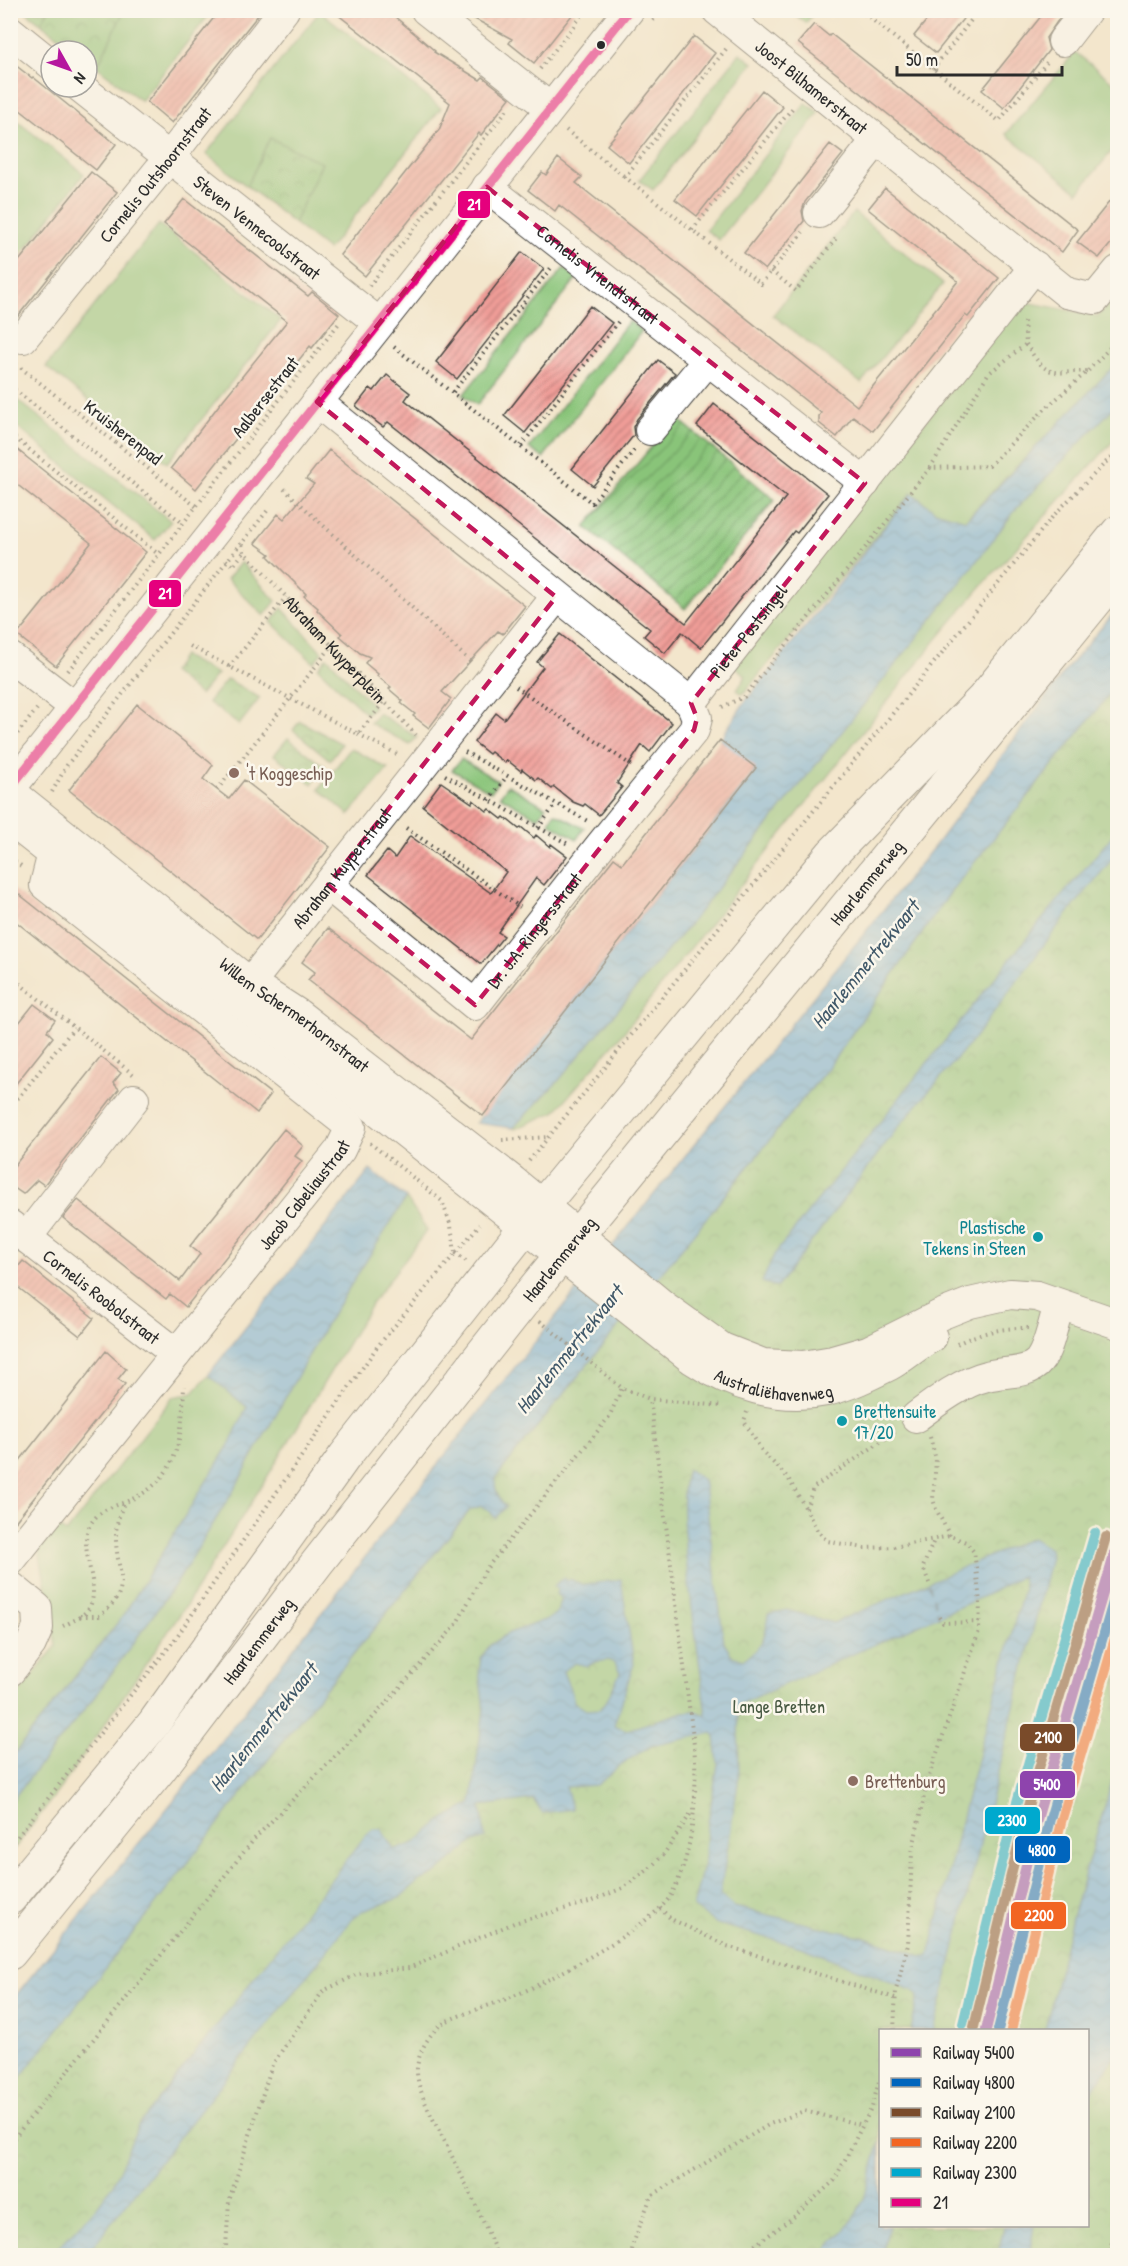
<svg xmlns="http://www.w3.org/2000/svg" width="1128" height="2266" font-family="'Patrick Hand',sans-serif">
<defs>
<pattern id="park-crowns" width="20" height="18" patternUnits="userSpaceOnUse" patternTransform="scale(1.5)"><rect width="20" height="18" fill="#89c479"/><path d="M2 6a3 3 0 1 1 6 0M12 15a3 3 0 1 1 6 0" fill="none" stroke="#709f63"/></pattern>
<pattern id="garden-furrows" width="10" height="10" patternUnits="userSpaceOnUse" patternTransform="scale(1.5)"><rect width="10" height="10" fill="#89c479"/><path d="M-1 1l2-2M0 10L10 0M9 11l2-2" fill="none" stroke="#709f63"/></pattern>
<pattern id="water-waves" width="16" height="10" patternUnits="userSpaceOnUse" patternTransform="scale(1.5)"><rect width="16" height="10" fill="#67acdd"/><path d="M0 5q4-4 8 0t8 0" fill="none" stroke="#558cb3"/></pattern>
<pattern id="building-hatch" width="6" height="6" patternUnits="userSpaceOnUse" patternTransform="scale(1.5)"><rect width="6" height="6" fill="#f09d98"/><path d="M-1 1l2-2M0 6l6-6M5 7l2-2" fill="none" stroke="#c3807c"/></pattern>
</defs>
<rect width="100%" height="100%" fill="#fbf7ec"/>
<filter id="ink" filterUnits="userSpaceOnUse"><feTurbulence type="fractalNoise" baseFrequency=".0167" numOctaves="2"/><feDisplacementMap in="SourceGraphic" scale="12" xChannelSelector="R" yChannelSelector="G"/><feConvolveMatrix kernelMatrix="1 2 1 2 8 2 1 2 1" color-interpolation-filters="sRGB"/></filter>
<filter id="wash" filterUnits="userSpaceOnUse"><feTurbulence type="fractalNoise" baseFrequency=".008" numOctaves="4" result="noise"/><feDisplacementMap in="SourceGraphic" scale="24" xChannelSelector="R" yChannelSelector="G"/><feGaussianBlur stdDeviation="1.35" result="paint"/><feColorMatrix in="noise" values="0 0 0 0 0 0 0 0 0 0 0 0 0 0 0 0 0 1.4 0 .05"/><feComposite in="paint" operator="in"/></filter>
<g filter="url(#wash)">
<rect width="100%" height="100%" fill="#f3e6cc"/>
<path fill="#89c479" stroke="#5a7852" stroke-width="1.5" d="M25 11H212L141 101 87 59V51H77Z
M320 11 441 108 328 250 206 154Z
M790 11H815L806 23Z
M1075 52 1118 86 1117 145 1078 192 1006 134Z
M740 53 753 63 653 190 639 180Z
M806 103 819 113 719 240 706 230Z
M11 116 84 174 11 268Z
M854 212 943 284 861 383 773 315Z
M159 224 281 320 167 463 46 367Z
M564 268 577 278 477 405 463 395Z
M1117 295V363L965 520 935 511 912 493 743 694 737 690 746 676 732 664 1016 308 1026 302 1098 316Z
M629 321 642 331 543 458 529 448Z
M10 394 171 521 155 540 11 422Z
M1117 404V437L979 589 936 640 624 1032 555 1112 515 1129 513 1128 559 1080 688 926 956 588 1016 509Z
M241 562 276 601 264 616 227 579Z
M282 608 322 652 314 663 271 622Z
M327 657 374 707 366 714 318 668Z
M378 713 417 737 410 745 370 723Z
M351 748 388 769 349 815 319 789Z
M461 759 498 781 491 792 452 770Z
M508 785 546 807 538 818 500 796Z
M555 813 584 828 577 839 549 823Z
M406 1198 427 1230 372 1303 266 1479 185 1607 67 1779 11 1853V1801L95 1696 179 1579 232 1493 328 1321Z
M208 1375 247 1407 229 1445 123 1616 11 1758V1703L56 1646 38 1544 53 1523 66 1533 173 1397 193 1393Z"/>
<path fill="url(#park-crowns)" stroke="#5a7852" stroke-width="1.5" fill-rule="evenodd" d="M48 11V10L124 11 97 67 87 59V51H77L41 23Z
M270 138 322 163 294 223 247 186Z
M183 656 217 674 200 695 172 672Z
M227 679 260 698 239 725 208 702Z
M1117 685V2255H11L10 2089 290 1732 470 1510 481 1506 489 1510 505 1507C499 1497 491 1489 497 1476L827 1069 952 890ZM880 2030H1088V2226H880Z
M300 721 342 744 330 760 293 730Z
M288 738 325 767 312 784 274 755Z"/>
<path fill="url(#garden-furrows)" stroke="#5a7852" stroke-width="1.5" d="M676 417 775 500 685 609 585 527Z"/>
<path fill="url(#water-waves)" stroke="#496c84" stroke-width="1.5" fill-rule="evenodd" d="M1117 363V404L1016 509 956 588 688 926 559 1080 513 1128 476 1123 754 773 720 740 744 703 912 493 935 511 966 520Z
M1117 609V685L952 890 827 1069 497 1476C492 1488 498 1497 506 1507L495 1518 489 1510 481 1506 470 1510 290 1732 11 2089V2001L199 1769 482 1408 937 843 1068 667Z
M1117 830V853L1061 922 972 1041 899 1126 777 1287 762 1282 774 1255 1030 934Z
M370 1170 406 1198 328 1321 232 1493 179 1579 95 1696 11 1801V1758L123 1616 229 1445 247 1407 208 1375Z
M687 1469 703 1480 704 1485 724 1643 732 1656 743 1660C763 1646 766 1638 768 1614L787 1610 833 1623 1032 1538 1050 1549 1051 1557 934 2030H911L918 1996 914 1991 804 1948 717 1924 693 1907 705 1858 707 1828 718 1764 715 1736 712 1733 651 1746 623 1763 597 1785 566 1787 572 1809 542 1813 533 1799 481 1806 485 1838 473 1842 435 1874 419 1881 399 1898 363 1911 352 1919 86 2255H51L98 2206 114 2183 138 2126 366 1835 373 1829H381L394 1849C419 1846 420 1836 438 1823 448 1815 461 1810 471 1804L484 1709 479 1672 481 1658 490 1645 509 1633 550 1618 557 1612 562 1599 556 1594 558 1589 554 1586 564 1577 567 1581 570 1579 583 1585 621 1579 634 1664 614 1725 627 1730 683 1712 696 1711 706 1715C700 1662 691 1609 686 1556 684 1527 679 1498 687 1469ZM1022 1576 1024 1588 965 1805 929 1956H922L868 1938 734 1907 720 1895 739 1777 738 1710 740 1704 984 1596ZM608 1660 615 1663 620 1673 606 1702 600 1709 586 1710 574 1702C572 1690 566 1682 563 1671L575 1663 587 1666 595 1662Z
M1117 1765V2045L1113 2060 1088 2096V2030H1045L1072 1917Z
M880 2141V2226H889L882 2255H822L853 2220 864 2199Z
M1004 2226H1034L1029 2255H998Z"/>
<g fill="none" stroke-linecap="round" stroke-linejoin="round">
<path stroke="#405869" stroke-width="1.5" stroke-dasharray="8 6" stroke-linecap="butt" d="M929 1583 939 1617"/>
</g>
<g id="blocks">
<path fill="url(#building-hatch)" d="M220 10H262L172 123 147 102Z
M332 10H387L435 51 434 52 480 80 483 77 510 98 481 135 479 133 365 276 340 255 439 130 450 103Z
M458 10H576L534 63 509 43 512 39Z
M935 10H970L936 53 914 36Z
M1046 10H1065L1046 38 1049 50 1004 108 982 90Z
M814 24 829 36 831 34 1078 230 1062 252 798 43Z
M694 36 715 53 629 163 607 145Z
M10 61 32 78 33 77 116 144 96 170 10 102Z
M762 90 783 107 697 216 675 199Z
M830 144 843 154 805 202 802 211 804 221 765 270 744 253Z
M558 158 582 177 576 183 857 406 958 281 868 209 885 188 999 278 968 317 965 315 873 431 853 416 837 437 819 423V416L821 413 796 393 559 205 555 211 528 190 542 172 546 175Z
M91 172 117 192 10 326V272Z
M1118 191V235L1099 258 1077 242Z
M184 199 308 296 312 292 339 314 312 348 310 346 196 489 171 468 219 405 287 321 164 224Z
M522 252 544 269 457 379 436 362Z
M590 306 612 323 525 433 504 416Z
M658 360 675 373 637 419 633 427 634 435 593 486 572 469Z
M387 375 410 393 405 400 686 623 786 497 697 426 714 404 828 494 797 533 794 531 701 648 682 632 665 653 644 636 650 629 622 607 388 422 383 427 356 406 370 388 374 391Z
M10 444 146 552 56 666 17 635 91 543 10 479Z
M329 450 525 606 503 634 498 631 442 692 451 699 429 728 413 716 415 714 401 703 403 701 389 689 391 687 377 676 378 674 365 663 370 657 360 653 340 636 342 634 317 610 318 608 304 596 306 594 268 556 270 554 255 543 278 514 284 519 314 484 306 479Z
M560 634 672 723 650 752 642 745 617 783 622 787 599 815 585 804 583 806 573 802 554 787 552 789 538 778 536 780 522 769 521 771 507 760 505 763 491 752 489 754 474 742 496 713 504 719 543 667 537 662Z
M137 704 213 765 203 779 229 799 244 780 330 847 257 940 69 790Z
M720 740 756 768 483 1116 308 980 315 972 302 962 328 928 471 1040 614 858 622 864Z
M441 782 472 803 473 800 487 811 489 809 502 819 504 817 519 829 521 827 534 838 536 835 550 847 551 844 567 856 544 885 536 878 498 932 504 936 481 964 368 875 387 851 395 858 410 836 491 893 506 872 423 806Z
M10 887 271 1094 257 1113 10 917Z
M34 1004 55 1020 47 1031 53 1037 10 1091V1034Z
M101 1057 121 1073 113 1083 119 1089 44 1185 37 1180 23 1194 10 1185V1171Z
M284 1129 303 1146 295 1156 302 1161 186 1307 170 1294 166 1299 63 1218 78 1200 180 1281 200 1254 190 1246Z
M23 1261 94 1318 80 1336 10 1281V1276Z
M106 1351 126 1369 118 1379 125 1384 10 1528V1473Z"/>
</g>
</g>
<g filter="url(#ink)">
<use href="#blocks" fill-opacity="0" stroke="#494743" stroke-width="1.5"/>
<g fill="none" stroke-linecap="round" stroke-linejoin="round">
<g stroke="#494743" stroke-width="32">
<g id="minor">
<path d="M426 10 550 108"/>
<path id="s2" d="M717 10 1067 293 1095 299 1118 271"/>
<path d="M10 31 51 64"/>
<path d="M1063 41 1087 10"/>
<path id="s3" d="M80 87 379 323"/>
<path id="s4" d="M487 187 865 483"/>
<path d="M819 213 876 141"/>
<path id="s5" d="M23 338 169 158 284 10"/>
<path d="M317 402 691 703"/>
<path d="M650 430 708 360"/>
<path d="M10 657 76 708"/>
<path id="s6" d="M691 703 1035 266"/>
<path d="M10 789 629 10"/>
<path id="s7" d="M10 791 250 983 298 1014 513 1181 665 1307 722 1348 763 1364 803 1366 833 1361 868 1351 940 1315 970 1303 1010 1294 1037 1296 1118 1324"/>
<path id="s8" d="M10 820 692 1359C731 1385 779 1401 826 1391 848 1386 870 1375 890 1365 905 1357 917 1345 932 1337"/>
<path id="s9" d="M328 885 475 1005 600 846 694 730 697 718 691 703"/>
<path id="s10" d="M250 983 556 597"/>
<path id="s11" d="M10 1225 176 1354"/>
<path d="M26 1238 134 1099"/>
<path d="M916 1417C936 1402 962 1382 987 1376 1003 1371 1028 1375 1039 1361 1049 1349 1054 1320 1059 1304"/>
<path id="s12" d="M10 1561 340 1150 351 1127 45 885 53 853 65 839"/>
<path d="M10 1586 37 1608 38 1628 31 1644 10 1671"/>
</g>
</g>
<g stroke="#494743" stroke-width="35">
<g id="major">
<path d="M10 1898 154 1723 345 1456 542 1206 832 854 983 699 1118 532"/>
<path id="s13" d="M10 1953 160 1769 317 1563 520 1306 1118 574"/>
</g>
</g>
<g stroke="#494743" stroke-width="4" stroke-dasharray="1.5 4.5" stroke-linecap="butt">
<path d="M860 10 999 121 1048 61"/>
<path d="M653 21 661 10"/>
<path d="M726 49 625 177 761 284 803 232"/>
<path d="M540 69 586 10"/>
<path d="M933 69 979 10"/>
<path d="M566 130 625 177"/>
<path d="M692 230 795 105"/>
<path d="M771 271 796 291 837 237"/>
<path d="M369 286 509 107"/>
<path d="M1026 344C1047 378 1051 373 1088 371"/>
<path d="M394 347 592 503 635 449"/>
<path d="M16 364 198 508"/>
<path d="M10 386 184 524"/>
<path d="M453 392 551 268"/>
<path d="M10 434 158 554"/>
<path d="M521 446 618 322"/>
<path d="M930 468 988 374 1026 344 1024 321"/>
<path d="M284 489 473 664"/>
<path id="s1" d="M267 511 242 543 244 552 416 735"/>
<path d="M226 560 233 566 244 552"/>
<path d="M190 646 358 734 384 702"/>
<path d="M229 667 286 597"/>
<path d="M68 671 340 322"/>
<path d="M516 687 634 767"/>
<path d="M722 707 744 697 930 468 989 466 1047 407 1088 371 1118 339"/>
<path d="M358 734 397 754"/>
<path d="M10 743 37 709"/>
<path d="M465 752 589 822"/>
<path d="M445 775 570 845"/>
<path d="M217 790 332 646"/>
<path d="M52 792 67 765 241 543"/>
<path d="M489 800 507 776"/>
<path d="M406 828 520 907"/>
<path d="M538 828 556 804"/>
<path d="M10 858 24 868"/>
<path d="M10 976 134 1075"/>
<path d="M10 1108 74 1028"/>
<path d="M502 1140 549 1137"/>
<path d="M370 1143 442 1201 451 1226 455 1252"/>
<path d="M529 1161 1054 515 1118 450"/>
<path d="M455 1253 466 1261"/>
<path d="M540 1321 622 1388 650 1399 722 1406"/>
<path d="M957 1344C977 1333 1005 1327 1028 1328"/>
<path d="M747 1412 744 1421 762 1451 788 1478 806 1509"/>
<path d="M930 1437 936 1460 933 1499 936 1509 950 1536"/>
<path d="M929 1583 923 1567 934 1540"/>
<path d="M80 1616H99C136 1589 115 1572 116 1535 116 1524 120 1513 124 1503"/>
<path d="M939 1617 943 1623 981 1622"/>
<path d="M63 1626C71 1622 84 1616 89 1608 102 1587 78 1550 89 1527 97 1511 109 1508 125 1502 180 1481 182 1437 184 1386"/>
<path d="M10 1846 173 1642 377 1347 480 1224"/>
<path d="M660 1908 671 1919 727 1946 895 1998"/>
<path d="M894 2030 896 1990 908 1945 912 1853 927 1782 979 1631 980 1602 975 1559 974 1552 966 1542 950 1536 894 1547 864 1548 827 1541 817 1530 806 1509 813 1488 895 1432"/>
<path d="M10 2143 256 1837 368 1723 456 1625 486 1569 609 1417 622 1388"/>
<path d="M220 2256 226 2247 229 2201 272 2065 323 1991 358 1974 409 1968 514 1923 589 1902 623 1888 649 1869 664 1854 691 1813"/>
<path d="M497 2256C483 2217 464 2181 446 2144 436 2124 416 2091 417 2069 418 2053 428 2036 440 2025 450 2017 496 2004 511 1997 546 1983 653 1926 671 1895 694 1855 698 1790 694 1745L650 1399"/>
<path d="M631 2256 633 2244 651 2196 770 2124 804 2111 863 2125"/>
<path d="M740 2256 795 2216 834 2181 872 2107 880 2078"/>
<path d="M1111 2256 1115 2176 1118 2167"/>
</g>
<use href="#minor" stroke="#fff" stroke-width="30"/>
<use href="#major" stroke="#fff" stroke-width="33"/>
<g stroke="#fbf7ec" stroke-width="14">
<path id="bus-1" d="M10 788 629 10"/>
</g>
<use href="#bus-1" stroke="#e5007d" stroke-width="9"/>
<g stroke="#fbf7ec" stroke-width="15">
<path id="rail-1" d="M986 2030 1038 1816 1118 1542"/>
</g>
<g stroke="#fbf7ec" stroke-width="15">
<path id="rail-2" d="M998 2030 1050 1819 1118 1585"/>
</g>
<g stroke="#fbf7ec" stroke-width="15">
<path id="rail-3" d="M974 2027 1026 1813 1106 1537"/>
</g>
<g stroke="#fbf7ec" stroke-width="15">
<path id="rail-4" d="M1011 2030 1061 1822 1118 1628"/>
</g>
<g stroke="#fbf7ec" stroke-width="15">
<path id="rail-5" d="M963 2024 1015 1809 1095 1533"/>
</g>
<use href="#rail-1" stroke="#8e44ad" stroke-width="10"/>
<use href="#rail-2" stroke="#0065bd" stroke-width="10"/>
<use href="#rail-3" stroke="#7a4b2a" stroke-width="10"/>
<use href="#rail-4" stroke="#f26522" stroke-width="10"/>
<use href="#rail-5" stroke="#00a9ce" stroke-width="10"/>
</g>
</g>
<path d="M0 0H1128V2266H0ZM487 187 865 483 691 703 697 718 694 730 475 1005 328 885 556 597 317 402Z" fill="#f3e6cc" fill-opacity=".55" fill-rule="evenodd"/>
<path fill="none" stroke="#c2185b" stroke-width="4.5" stroke-dasharray="12 8" stroke-linejoin="round" d="M487 187 865 483 691 703 697 718 694 730 475 1005 328 885 556 597 317 402Z"/>
<circle fill="#2b2b2b" stroke="#fbf7ec" stroke-width="2" cx="601" cy="45" r="5"/>
<g fill="#8d6e63" stroke="#fbf7ec" stroke-width="2">
<circle cx="234" cy="773" r="6"/>
<circle cx="853" cy="1781" r="6"/>
</g>
<g fill="#0f9aa8" stroke="#fbf7ec" stroke-width="2">
<circle cx="1038" cy="1237" r="6"/>
<circle cx="842" cy="1421" r="6"/>
</g>
<g text-anchor="middle" dominant-baseline="central" stroke-width="5" stroke-linejoin="round" paint-order="stroke">
<g font-size="18" fill="#2b2b2b" stroke="#fbf7ec">
<text stroke="none"><textPath href="#s2" startOffset="122">Joost Bilhamerstraat</textPath></text>
<text stroke="none"><textPath href="#s5" startOffset="210">Cornelis Outshoornstraat</textPath></text>
<text stroke="none"><textPath href="#s3" startOffset="226">Steven Vennecoolstraat</textPath></text>
<text stroke="none"><textPath href="#s4" startOffset="141">Cornelis Vriendtstraat</textPath></text>
<text transform="translate(265 397) rotate(-52)">Aalbersestraat</text>
<text transform="translate(123 432) rotate(38)">Kruisherenpad</text>
<text stroke="none"><textPath href="#s6" startOffset="92">Pieter Postsingel</textPath></text>
<text stroke="none"><textPath href="#s1" startOffset="183">Abraham Kuyperplein</textPath></text>
<text stroke="none"><textPath href="#s10" startOffset="147">Abraham Kuyperstraat</textPath></text>
<text stroke="none"><textPath href="#s13" startOffset="1371">Haarlemmerweg</textPath></text>
<text stroke="none"><textPath href="#s9" startOffset="285">Dr. J.A. Ringersstraat</textPath></text>
<text stroke="none"><textPath href="#s7" startOffset="362">Willem Schermerhornstraat</textPath></text>
<text stroke="none"><textPath href="#s12" startOffset="470">Jacob Cabeliaustraat</textPath></text>
<text stroke="none"><textPath href="#s13" startOffset="885">Haarlemmerweg</textPath></text>
<text stroke="none"><textPath href="#s11" startOffset="116">Cornelis Roobolstraat</textPath></text>
<text stroke="none"><textPath href="#s8" startOffset="957">Australiëhavenweg</textPath></text>
<text stroke="none"><textPath href="#s13" startOffset="399">Haarlemmerweg</textPath></text>
</g>
<g font-size="18" fill="#785e54" stroke="#fbf7ec" text-anchor="start">
<text x="246" y="773">'t Koggeschip</text>
<text x="865" y="1781">Brettenburg</text>
</g>
<g font-size="18" fill="#0d838f" stroke="#fbf7ec" text-anchor="end">
<text x="1026" y="1227">Plastische<tspan x="1026" dy="21">Tekens in Steen</tspan></text>
<text x="854" y="1411" text-anchor="start">Brettensuite<tspan x="854" dy="21">17/20</tspan></text>
</g>
<g font-size="18" fill="#475942" stroke="#fbf7ec">
<text x="779" y="1706">Lange Bretten</text>
</g>
<g font-size="20" font-style="italic" fill="#405869" stroke="#fbf7ec">
<text transform="translate(865 964) rotate(-51)">Haarlemmertrekvaart</text>
<text transform="translate(569 1349) rotate(-51)">Haarlemmertrekvaart</text>
<text transform="translate(263 1727) rotate(-51)">Haarlemmertrekvaart</text>
</g>
</g>
<g stroke="#fbf7ec" stroke-width="2">
<rect x="457" y="190" width="34" height="29" rx="6" fill="#e5007d"/>
<rect x="148" y="579" width="34" height="29" rx="6" fill="#e5007d"/>
<rect x="1019" y="1723" width="57" height="29" rx="6" fill="#7a4b2a"/>
<rect x="1019" y="1770" width="57" height="29" rx="6" fill="#8e44ad"/>
<rect x="984" y="1806" width="57" height="29" rx="6" fill="#00a9ce"/>
<rect x="1014" y="1835" width="57" height="29" rx="6" fill="#0065bd"/>
<rect x="1010" y="1901" width="57" height="29" rx="6" fill="#f26522"/>
</g>
<g font-size="16" text-anchor="middle" font-weight="bold" fill="#fff">
<text x="474" y="210">21</text>
<text x="165" y="599">21</text>
<text x="1048" y="1743">2100</text>
<text x="1047" y="1790">5400</text>
<text x="1012" y="1826">2300</text>
<text x="1042" y="1856">4800</text>
<text x="1039" y="1921">2200</text>
</g>
<rect width="1128" height="2266" fill="none" stroke="#fbf7ec" stroke-width="36"/>
<rect x="879" y="2029" width="210" height="198" fill="#fbf7ec" stroke="#a8a59f" stroke-width="1.5"/>
<rect x="891" y="2048" width="30" height="9" fill="#8e44ad" stroke="#a8a59f" stroke-width="1.5"/>
<text x="933" y="2059" font-size="18" fill="#2b2b2b">Railway 5400</text>
<rect x="891" y="2078" width="30" height="9" fill="#0065bd" stroke="#a8a59f" stroke-width="1.5"/>
<text x="933" y="2089" font-size="18" fill="#2b2b2b">Railway 4800</text>
<rect x="891" y="2108" width="30" height="9" fill="#7a4b2a" stroke="#a8a59f" stroke-width="1.5"/>
<text x="933" y="2119" font-size="18" fill="#2b2b2b">Railway 2100</text>
<rect x="891" y="2138" width="30" height="9" fill="#f26522" stroke="#a8a59f" stroke-width="1.5"/>
<text x="933" y="2149" font-size="18" fill="#2b2b2b">Railway 2200</text>
<rect x="891" y="2168" width="30" height="9" fill="#00a9ce" stroke="#a8a59f" stroke-width="1.5"/>
<text x="933" y="2179" font-size="18" fill="#2b2b2b">Railway 2300</text>
<rect x="891" y="2198" width="30" height="9" fill="#e5007d" stroke="#a8a59f" stroke-width="1.5"/>
<text x="933" y="2209" font-size="18" fill="#2b2b2b">21</text>
<g transform="translate(69 69) rotate(130)"><circle r="28" fill="#fbf7ec" stroke="#a8a59f" stroke-width="1.5"/>
<path d="M0-4.5L10 22L0 15L-10 22Z" fill="#b5179e"/>
<text y="-9" font-size="16" font-weight="bold" text-anchor="middle" fill="#2b2b2b">N</text>
</g>
<path d="M897 66v9h165v-9" fill="none" stroke="#2b2b2b" stroke-width="3"/>
<text x="906" y="66" font-size="18" fill="#2b2b2b" stroke="#fbf7ec" stroke-width="4.5" paint-order="stroke">50 m</text>
</svg>
